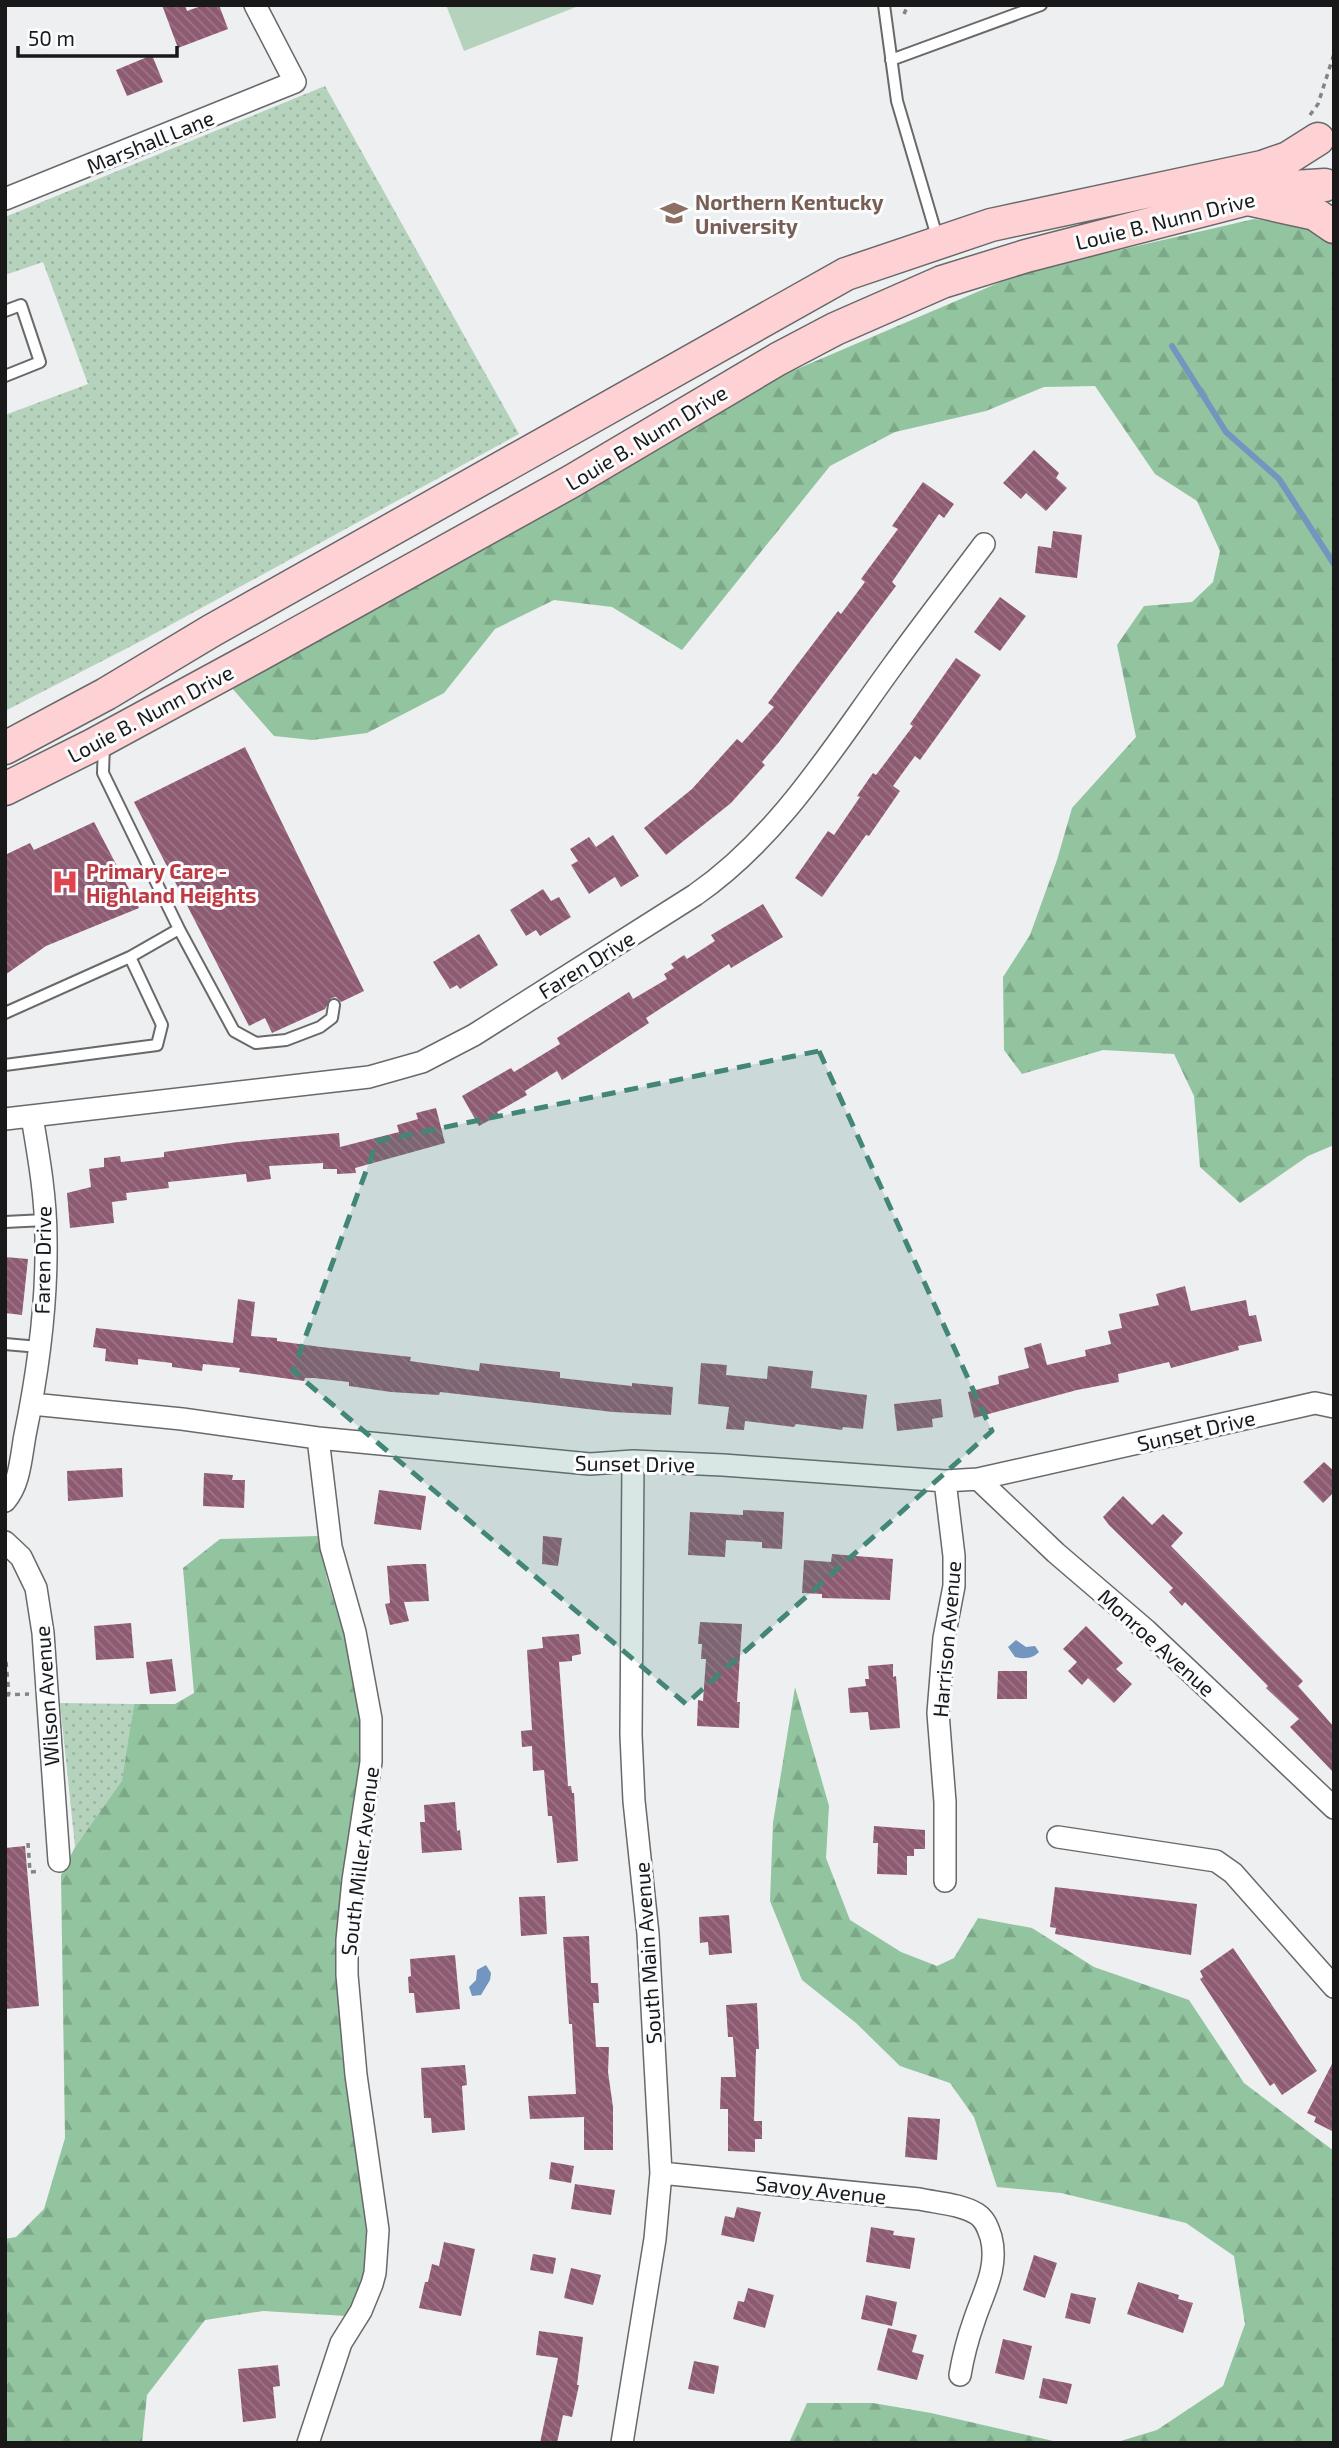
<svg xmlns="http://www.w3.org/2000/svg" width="1339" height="2448" font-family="'Exo 2',sans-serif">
<defs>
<pattern id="grass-dots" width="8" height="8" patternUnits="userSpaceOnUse" patternTransform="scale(1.75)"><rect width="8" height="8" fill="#b5d3bc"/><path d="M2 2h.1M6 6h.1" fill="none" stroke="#9bb5a1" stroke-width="1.8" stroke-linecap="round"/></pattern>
<pattern id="forest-firs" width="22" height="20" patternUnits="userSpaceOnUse" patternTransform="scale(1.75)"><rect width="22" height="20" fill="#92c49f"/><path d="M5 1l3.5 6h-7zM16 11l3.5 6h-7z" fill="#7da888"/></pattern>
<pattern id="building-back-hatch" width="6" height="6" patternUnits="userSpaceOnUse" patternTransform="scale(1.75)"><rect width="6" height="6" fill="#8e5a71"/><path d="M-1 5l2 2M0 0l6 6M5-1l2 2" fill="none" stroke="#9b7787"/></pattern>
</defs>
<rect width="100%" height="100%" fill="#eeeff1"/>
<path fill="url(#grass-dots)" d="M325 86 519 434 143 640 5 711V415L88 384 43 262 5 275V217Z
M60 1703 134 1704 123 1781 75 1847Z"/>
<path fill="url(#forest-firs)" d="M1254 219 1316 228 1334 246V1145L1308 1156 1240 1203 1200 1167 1194 1096 1174 1054 1103 1050 1022 1074 1004 1050 1003 977 1030 935 1057 860 1072 808 1136 737 1117 645 1144 606 1192 602 1213 582 1220 551 1197 501 1155 474 1095 386 1044 387 986 411 895 432 830 466 682 650 612 607 554 600 495 629 444 693 367 733 312 740 274 736 231 687 762 384 1024 272Z
M318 1536 327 1579 357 1675 363 1735 360 1789 342 1898 370 2227 365 2280 346 2316 263 2311 205 2320 147 2395 142 2443H5V2239L16 2237 44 2209 65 2138 61 1875 75 1847 122 1781 134 1704H175L194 1693 183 1568 220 1539Z
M795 1687 829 1806 826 1858 850 1920 901 1952 937 1966 954 1958 978 1918 1032 1928 1094 1967 1189 2000 1244 2083 1334 2151V2443H1114L1157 2430 1223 2386 1245 2324 1234 2256 1186 2223 1061 2193 997 2187 974 2117 950 2083 900 2066 856 2023 802 1980 770 1901 773 1823Z
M807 2403H873L931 2413 1062 2443H789Z"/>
<path fill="#b5d3bc" d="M446 5H581L464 51Z"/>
<path fill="#7296c0" d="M1016 1640 1026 1647 1035 1646 1039 1652C1032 1659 1024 1659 1015 1657L1008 1647Z
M486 1965 491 1973 490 1980 481 1995 472 1996 469 1987 476 1980 477 1970Z"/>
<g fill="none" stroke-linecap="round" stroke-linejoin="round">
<path stroke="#7296c0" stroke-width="6" d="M1172 346 1226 432 1279 479 1334 564"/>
</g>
<path fill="url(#building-back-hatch)" d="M162 5H185L187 11 204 5H219L228 29 178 48Z
M152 55 163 82 127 96 116 70Z
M1034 450 1059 473 1056 478 1067 488 1046 511 1026 493 1021 499 1003 483Z
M923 482 954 504 944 518 939 514 892 582 896 586 779 742 762 762 765 765 731 803 666 855 644 828 692 789 737 739 742 743 774 707 768 703 838 611 841 614 865 582 861 579 898 529 892 526Z
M1053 531 1082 535 1077 578 1035 573 1038 546 1051 548Z
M1000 597 1026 616 1000 651 974 632Z
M956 658 981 675 920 760 915 756 893 786 900 791 869 836 866 835 822 897 795 878 828 831 834 835 860 797 857 796 873 773 876 775 913 726 910 724Z
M245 747 364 991 341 1002 336 997 331 998 325 1009 272 1033 265 1018 249 1026 134 802Z
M94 822 139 908 46 946 5 975V855L30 843 34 850Z
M613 835 639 876 621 887 615 877 589 894 571 865 578 861 570 849 589 837 596 847Z
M543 889 551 901 559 897 571 917 540 936 536 930 526 936 510 910Z
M763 904 783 937 731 968 729 964 646 1018 649 1023 562 1080 557 1071 525 1091 527 1095 497 1112 499 1115 479 1126 462 1096 511 1068 514 1072 560 1044 557 1038 629 992 633 999 667 979 664 974 674 968 671 964 684 955 687 959 715 941 711 935Z
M479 934 498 965 460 989 457 985 450 989 433 962Z
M436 1108 445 1143 355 1168 356 1173 337 1174V1169H323V1163L269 1166 271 1179 247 1182 246 1174 168 1182 169 1188 126 1193 127 1200 112 1202 114 1223 70 1228 67 1193 91 1187 89 1169 104 1167V1158L120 1156 121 1162 164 1157V1152L238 1142 339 1133 340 1147 399 1132 397 1125 418 1119 416 1113Z
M5 1257 28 1259 22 1315 5 1313Z
M1185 1286 1191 1311 1246 1300 1249 1316 1256 1315 1262 1341 1238 1346 1239 1350 1171 1368 1169 1362 1118 1374 1119 1382 1077 1390 974 1418 968 1392 999 1384 998 1376 1029 1368 1024 1348 1041 1343 1047 1365 1086 1356 1085 1350 1111 1344 1108 1331 1122 1328 1119 1314 1159 1305 1156 1294Z
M238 1299 255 1302 251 1336 277 1338V1341L321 1347 411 1357 410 1361 479 1371 480 1363 560 1372V1378L632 1386V1383L673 1387 671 1415 613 1412 440 1392 439 1395 391 1392 349 1386V1382L314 1378H305L304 1381 239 1372 240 1368 203 1364 202 1371 172 1367V1363L138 1359V1365L105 1361 106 1349 93 1347 96 1328 233 1343Z
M701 1363 727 1365 726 1375 767 1379 768 1366 813 1371 811 1388 867 1395 863 1429 843 1427 842 1430 796 1424 794 1427 745 1421 744 1430 726 1429 729 1407 698 1404Z
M941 1399 943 1417 932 1419 933 1427 897 1431 894 1404Z
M1324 1462 1334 1471V1492L1323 1503 1303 1482Z
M122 1468 123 1497 68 1501 67 1471Z
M204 1473 233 1475 232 1480H245L244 1508 203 1506Z
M379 1490 426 1496 421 1530 374 1524Z
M1123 1496 1152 1525 1163 1514 1183 1533 1171 1546 1303 1681 1298 1686 1334 1727V1773L1290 1727 1299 1719 1266 1688 1268 1686 1185 1602 1182 1606 1169 1592 1173 1588 1109 1525 1103 1517Z
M743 1510 784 1512 782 1549 762 1548V1542L726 1540 725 1557 688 1555 690 1512 743 1515Z
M543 1536 562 1538 558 1566 542 1564Z
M832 1554 893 1559 890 1600 822 1598V1594L802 1593 804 1560 831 1562Z
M415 1564H426L429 1601 404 1602 409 1621 390 1625 385 1604 390 1603 387 1566Z
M700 1622 742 1624 737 1702H740L739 1728 697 1726 698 1700 703 1701 706 1659H701L702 1644H698Z
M131 1623 134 1658 96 1660 94 1626Z
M1086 1626 1123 1663 1116 1669 1132 1684 1114 1703 1088 1678 1082 1685 1068 1671 1077 1662 1063 1649Z
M579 1634 581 1654 572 1656V1661L559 1662 568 1786H571L572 1793H574L578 1861 557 1863 552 1816H548L544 1770 533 1771 532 1746 522 1747 521 1731 532 1730 527 1650 543 1648 542 1637Z
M172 1659 176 1691 150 1694 146 1662Z
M893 1664V1677L896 1676 900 1728 870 1730 868 1712 850 1713 848 1688 866 1686 865 1679H869L868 1666Z
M998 1671H1027V1699H997Z
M455 1802 457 1831 460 1830 462 1850 422 1853 420 1822H425L424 1805Z
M874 1826 925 1830V1849H914V1856H907V1875L877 1874 878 1843H873Z
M25 1846 39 2006 5 2009V1848Z
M1055 1887 1197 1904 1191 1955 1055 1934 1056 1928 1050 1927Z
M545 1896 547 1934 521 1936 519 1897Z
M729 1915 732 1953 709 1955 708 1942 700 1943 699 1917Z
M589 1936 591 1983H598L599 2003H593L596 2047H609L608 2072 613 2107V2150H584V2117L530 2119 528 2096 576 2094 572 2024H569L563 1937Z
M1233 1948 1317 2071 1282 2095 1274 2083 1270 2086 1200 1979 1203 1977 1200 1971Z
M455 1955 460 2009 416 2013 414 1993H409L408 1977 411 1976 410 1959Z
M757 2003 759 2049H756L754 2121H762V2139H755V2152L728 2151V2109H720L721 2077H736L733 2037H728L726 2005Z
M1334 2060V2132L1314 2122 1316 2117 1307 2113Z
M465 2065 467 2085 462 2086 465 2130 432 2133 431 2118H424L421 2068Z
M908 2117 940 2119 937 2160 905 2157Z
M551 2162 574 2166 571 2183 549 2179Z
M575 2184 615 2190 611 2215 571 2209Z
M737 2207 761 2212 754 2242 721 2235 725 2216 734 2218Z
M871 2227 894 2231 893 2235 915 2238 910 2269 866 2262Z
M444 2242 475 2249 461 2316 419 2308 425 2282H428L432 2264 439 2266Z
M533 2254 556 2258 553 2274 530 2270Z
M1034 2255 1057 2263 1045 2298 1023 2290Z
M571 2268 601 2275 593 2305 564 2298Z
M1138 2282 1179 2295 1178 2299 1193 2303 1183 2333 1127 2314Z
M748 2288 774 2295 765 2328 733 2319 738 2301 744 2302Z
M1071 2293 1096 2298 1090 2324 1065 2318Z
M866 2295 897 2302 892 2326 861 2319Z
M888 2328 917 2335 912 2352 924 2355 917 2380 877 2370Z
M539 2331 583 2337 577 2385H579L572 2417 563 2415 557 2443H540L558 2358 536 2355Z
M1003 2339 1032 2346 1024 2380 995 2373Z
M694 2361 719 2366 714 2394 688 2389Z
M278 2365 280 2386 273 2387 276 2418 243 2422 238 2369Z
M1043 2378 1072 2384 1067 2404 1039 2398Z"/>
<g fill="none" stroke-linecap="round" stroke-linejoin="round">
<g stroke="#68696a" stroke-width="14">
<path id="service" d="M884 5 897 101 938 240
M891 60 1041 5
M5 311 21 305 40 362 5 376
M179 929 234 1031 256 1043 286 1040 320 1027 332 1018 334 1005
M5 1013 130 957 179 929 103 773 104 743
M5 1065 157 1045 162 1025 130 957
M5 1222 45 1220
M5 1344 39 1347"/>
</g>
<g stroke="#68696a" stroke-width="24">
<path id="minor" d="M5 199 295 82 255 5
M5 1119 369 1077 422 1062 474 1035 695 895C780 836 834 746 894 664 923 624 954 584 984 544
M32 1404 182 1419 318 1438 590 1464 633 1461 723 1465 945 1481 978 1479 1315 1403 1334 1407
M978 1479 1056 1553 1146 1630 1334 1808
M5 1501C20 1484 21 1457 25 1435 38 1372 47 1304 46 1239 46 1198 39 1158 32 1117
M5 1542 21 1557 36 1588 43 1633 59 1861
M1058 1837 1216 1861 1233 1873 1334 1987
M945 1881V1802L938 1713 944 1638 954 1586V1556L945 1481
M661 2173 919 2199C938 2203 961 2204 977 2214 986 2220 988 2229 991 2237 999 2268 983 2293 974 2321 968 2338 963 2357 960 2375
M308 2443 341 2343 361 2311 372 2284 375 2273 378 2230 356 2075 347 1975V1940L353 1880 371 1762V1719L355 1632 331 1547 318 1438
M622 2443 655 2239 661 2173 648 1934 634 1801 631 1735 633 1461"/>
</g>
<g stroke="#68696a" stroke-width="35">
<path id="secondary" d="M1252 200 1315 214 1334 227
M5 748 106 694 211 631 846 274 991 225 1262 167 1288 158 1318 139
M5 789 93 745 257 656 572 481 778 359 835 329 942 282 1026 256 1293 187 1325 185"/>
</g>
<path stroke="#848486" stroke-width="3.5" stroke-dasharray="5 5" stroke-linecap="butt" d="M904 14 908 5
M1310 115 1318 104 1334 54
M6 1662 9 1695
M5 1695 29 1694
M28 1843 30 1872 41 1871"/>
<use href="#service" stroke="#fff" stroke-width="10"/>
<use href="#minor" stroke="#fff" stroke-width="21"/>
<use href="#secondary" stroke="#fed2d4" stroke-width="32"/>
</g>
<path fill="#438678" fill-opacity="0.2" stroke="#438678" stroke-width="5" stroke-dasharray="14 9" stroke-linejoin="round" d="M819 1051 992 1431 686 1704 293 1371 377 1141Z"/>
<defs>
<g id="university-bare" transform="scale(2.1)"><path d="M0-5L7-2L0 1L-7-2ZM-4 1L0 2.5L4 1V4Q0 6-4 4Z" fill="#8d6e63" stroke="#fbfcfe" stroke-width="2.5" paint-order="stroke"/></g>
<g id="hospital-bare" transform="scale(2.1)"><path d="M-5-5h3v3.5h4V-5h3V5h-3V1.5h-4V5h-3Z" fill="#e0444e" stroke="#fbfcfe" stroke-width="2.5" paint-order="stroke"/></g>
</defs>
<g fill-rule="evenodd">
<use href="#university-bare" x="674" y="213"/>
<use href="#hospital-bare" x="65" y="882"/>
</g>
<g text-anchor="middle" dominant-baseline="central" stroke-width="6" stroke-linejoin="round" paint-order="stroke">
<g font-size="21" fill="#19191a" stroke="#fbfcfe">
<text transform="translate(150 141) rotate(-22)">Marshall Lane</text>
<text transform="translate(1165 220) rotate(-14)">Louie B. Nunn Drive</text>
<text transform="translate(646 437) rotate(-31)">Louie B. Nunn Drive</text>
<text transform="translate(150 713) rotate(-28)">Louie B. Nunn Drive</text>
<text transform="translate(586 964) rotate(-32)">Faren Drive</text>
<text transform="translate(42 1260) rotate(-89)">Faren Drive</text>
<text transform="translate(1196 1430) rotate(-13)">Sunset Drive</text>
<text transform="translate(635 1463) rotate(1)">Sunset Drive</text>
<text transform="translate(946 1639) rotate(-85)">Harrison Avenue</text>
<text transform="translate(1157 1642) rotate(42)">Monroe Avenue</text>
<text transform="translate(46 1696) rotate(-94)">Wilson Avenue</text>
<text transform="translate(359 1861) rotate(-83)">South Miller Avenue</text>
<text transform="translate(647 1953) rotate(-94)">South Main Avenue</text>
<text transform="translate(821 2189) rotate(6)">Savoy Avenue</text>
</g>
<g font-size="21" font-weight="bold" fill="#785e54" stroke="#fbfcfe" text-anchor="start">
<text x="695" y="201">Northern Kentucky<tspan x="695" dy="24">University</tspan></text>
</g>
<g font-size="21" font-weight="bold" fill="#be3a42" stroke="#fbfcfe" text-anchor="start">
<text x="86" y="870">Primary Care -<tspan x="86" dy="24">Highland Heights</tspan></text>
</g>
</g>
<rect width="1339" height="2448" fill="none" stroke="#19191a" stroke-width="14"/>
<path d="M18 46v10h159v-10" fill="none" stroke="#19191a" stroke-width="3.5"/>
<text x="28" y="46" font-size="21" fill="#19191a" stroke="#fbfcfe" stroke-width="5" paint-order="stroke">50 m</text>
</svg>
